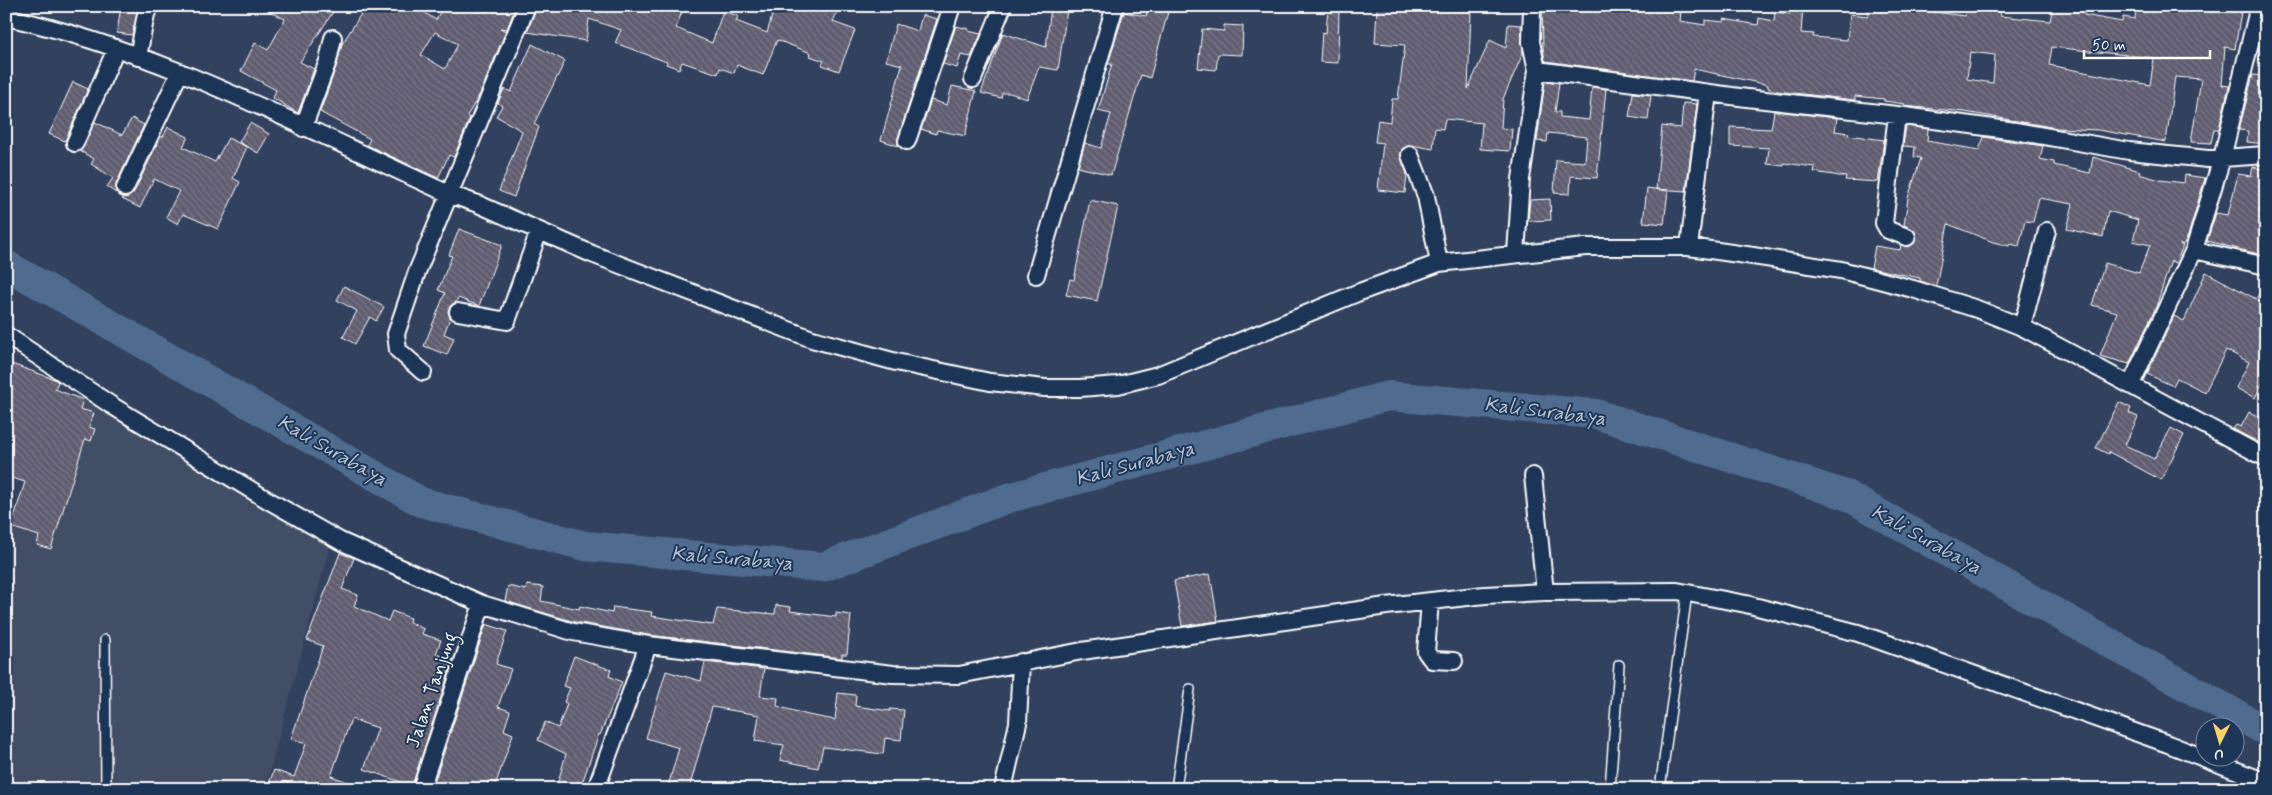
<svg xmlns="http://www.w3.org/2000/svg" width="2272" height="795" font-family="Mynerve,sans-serif">
<defs>
<pattern id="building-back-hatch" width="6" height="6" patternUnits="userSpaceOnUse" patternTransform="scale(1.25)"><rect width="6" height="6" fill="#615d70"/><path d="M-1 5l2 2M0 0l6 6M5-1l2 2" fill="none" stroke="#797585"/></pattern>
</defs>
<rect width="100%" height="100%" fill="#31415e"/>
<filter id="ink" filterUnits="userSpaceOnUse"><feTurbulence type="fractalNoise" baseFrequency=".02" numOctaves="2"/><feDisplacementMap in="SourceGraphic" scale="10" xChannelSelector="R" yChannelSelector="G"/><feConvolveMatrix kernelMatrix="1 2 1 2 8 2 1 2 1" color-interpolation-filters="sRGB"/></filter>
<g filter="url(#ink)">
<path fill="#434d66" d="M80 389 330 547 265 789H6V534Z"/>
<g fill="none" stroke-linecap="round" stroke-linejoin="round">
<path stroke="#506c8f" stroke-width="30" d="M6 265 421 502 585 546 823 567 1008 498 1388 396 1596 414 1846 495 2266 731"/>
</g>
<path fill="url(#building-back-hatch)" stroke="#fff" fill-rule="evenodd" d="M121 6H139L132 35 117 33Z
M259 6H337L300 62 314 69 298 113 273 98 276 90 241 71 255 43 268 50 285 19Z
M366 6H414L436 20 443 6H516L507 29 500 28 506 31 480 94 467 116 470 118 454 157 449 155 438 178 367 145 370 139 320 112 337 64 342 44ZM435 32 458 44 445 69 421 55Z
M537 6H675L683 9 676 28 712 43 723 11 738 16 736 21 767 33 775 6H839L833 22 855 30 839 71 822 65 824 61 810 56 811 53 777 40 763 75 737 65 734 73 720 68 718 74 682 62 679 69 666 64 667 62 615 43 621 30 589 19 586 41 527 32Z
M1148 6 1168 12 1150 78 1141 75 1111 175 1078 167 1085 143 1101 148 1111 114 1098 111 1112 64H1108L1124 12 1146 16Z
M1542 6H1642L1681 12 1680 21 1705 25V20L1724 22V19L1758 25 1759 18 1774 21 1775 12 1790 14V6H1803L1801 33 1814 34 1813 37 1847 40 1850 14 1868 16V8L1927 11 1965 16 1966 8 1981 10 1982 6 2001 9 2000 16 2050 21 2053 6H2086L2084 15 2122 22 2123 17 2135 19 2136 6H2154L2155 9 2185 13V6H2242L2235 49 2225 47 2222 85 2229 86 2219 129H2214L2211 143 2191 142 2201 79 2175 77 2166 142 2098 130 2057 128 1965 112 1904 106 1905 104 1884 101V99L1855 96V100L1776 91 1768 88V85L1694 69 1692 81 1545 61 1543 48ZM2052 47 2154 58 2150 85 2049 65ZM1970 52 1995 55 1993 83 1967 79Z
M1051 7 1067 10 1058 70 1039 67 1027 99 1010 93H1002L1001 98 981 93 1003 33 1046 47Z
M1328 7H1339L1338 63 1320 62 1322 32 1326 33Z
M1408 7 1471 11 1468 89 1490 40 1506 48 1508 24 1521 25 1523 53 1503 99 1501 128 1512 129 1510 151 1480 149 1482 123 1445 119 1443 129 1435 128 1433 149 1411 145 1402 149 1401 158 1407 174 1405 193 1378 190 1383 143 1375 142 1378 120 1390 122 1392 99H1398L1405 45 1375 43 1377 8 1408 10Z
M922 15 937 19 898 138V146L881 140 902 65 886 61 896 24 918 31Z
M1224 25 1243 26 1242 55 1218 54 1216 70 1198 68 1202 29 1224 31Z
M956 26 969 29 968 31 981 34 971 57 961 55 957 68 943 64Z
M532 44 565 61 534 124 539 127 514 197 499 191 522 131 496 116 502 106 498 103 504 89 511 92Z
M2253 75 2266 76V144L2247 142 2248 131 2239 130Z
M1545 81 1559 83 1555 112H1560V117L1589 120 1592 87 1606 89 1597 178 1571 176 1570 194 1554 193 1556 160 1585 162 1587 137 1548 133 1547 142 1537 141Z
M73 82 88 89 65 141 49 134Z
M952 86 976 91 965 136 937 130 936 134 921 129 931 100 947 105Z
M1633 93 1651 95 1648 120 1629 117Z
M1683 103 1697 104 1686 191 1656 189 1662 126 1681 128Z
M1774 111 1837 118 1835 131 1849 133 1848 135 1884 140 1878 182 1845 180 1846 177 1814 172 1815 167 1784 163V166L1767 164 1769 148 1730 146V127L1771 129Z
M132 118 144 125 116 184V193L107 187 113 178 91 164 94 159 80 151 95 122 122 135Z
M250 123 269 134 258 153 239 142Z
M1906 126 1928 129 1927 141 1979 150 1984 137 2043 146 2040 159 2054 162V165L2090 173 2093 157 2140 171 2139 174 2160 180 2184 183 2185 175 2205 178 2188 236 2183 245 2180 244 2183 246 2176 263 2171 261 2156 307 2129 364 2100 356 2117 312 2092 305 2105 263 2139 273 2150 245 2133 241 2138 220 2108 211 2103 237 2067 229 2073 204 2039 198 2033 222 2025 221 2019 246 2010 244 2009 246 1993 242 1948 224 1936 286 1920 281V278L1871 268 1875 246 1900 250 1901 245 1909 247 1916 240 1914 230 1904 225 1908 198 1921 158 1914 157 1915 147 1903 146Z
M168 127 188 137 183 147 215 162 228 138 247 147 233 178 240 182 218 229 183 214 178 224 166 217 179 191 154 179 140 208 122 199 134 192 161 136 163 137Z
M2253 167 2266 170 2259 212 2266 213V256L2207 241 2216 213 2228 215 2238 174 2251 176Z
M1647 188 1668 191 1664 224 1643 222Z
M1550 199 1551 220 1528 221 1530 200Z
M1090 200 1118 206 1097 301 1066 295 1070 279 1074 280Z
M459 229 502 245 479 306 458 298 456 302 450 306 448 311 450 318 444 334 454 338 447 355 424 346 445 293 438 290 452 256 449 255Z
M2206 272 2256 299 2266 281V376L2255 398 2236 388 2249 362 2226 350 2205 392 2177 378 2173 386 2147 374 2174 316 2184 321Z
M344 286 384 307 376 321 370 317 355 344 343 337 357 311 337 300Z
M6 362 54 379 58 382 55 389 83 400 80 409 94 413 89 427 95 429 91 441 85 439 51 549 37 545 39 536 11 527 25 482 6 476Z
M2119 402 2131 408 2129 413 2138 417 2125 445 2154 459 2171 428 2184 435 2161 480 2109 452 2108 454 2096 448Z
M2249 412 2266 420V437L2262 444 2233 429 2236 425 2241 427Z
M340 553 354 558 342 589 358 595 354 606 388 621 392 611 410 618 409 622 424 629 422 634 441 640 436 654 453 660 412 786 364 769 378 728 351 719 331 776 363 787V789H267L274 770 294 777 306 744 291 739 323 646 307 640Z
M1210 574 1218 621 1182 626 1174 581Z
M527 585 543 587 541 601 579 609 580 606 612 613 613 607 636 610 652 612 651 616 713 625 717 609 775 614 776 605 791 607 790 611 836 617V613L851 615 847 654H842V658L649 635 575 622 505 601 508 586 526 590Z
M486 624 507 631 496 664 511 669 498 707 510 711 504 730 513 734 496 783 488 781 487 789H432Z
M574 656 611 670 609 676 622 682 600 735 599 734 580 789H556L566 754 538 740 545 722 558 728 567 704 564 702 570 688 563 686Z
M705 662 764 669 760 696 778 698 777 706 808 715 835 720 838 693 856 695 855 706 890 711V709L904 710 901 740 885 738 883 754 823 747 818 768 780 760 784 745 755 741 759 715 712 707 689 789 668 786 679 748 646 738 666 671 701 681Z"/>
<g fill="none" stroke-linecap="round" stroke-linejoin="round">
<g stroke="#fff" stroke-width="12">
<path id="lane" d="M105 640 106 789
M1176 789 1190 689
M1610 789 1619 665
M1660 789 1687 593"/>
</g>
<g stroke="#fff" stroke-width="20">
<path id="street" d="M1532 6 1531 42 1537 70 1747 98 1897 115 2015 131 2129 151 2208 159 2266 155
M6 17C162 51 305 129 449 194L478 204 592 254 812 339 896 362 990 382 1045 388H1080L1118 385 1158 375 1357 293 1439 263 1585 247H1689L1753 256 1841 270 1913 289 1977 309 2022 327 2266 458
M138 57 146 14 150 6
M973 79 1003 6
M1897 115 1884 223 1888 230 1907 237
M303 128 328 61 333 38
M907 141 952 6
M75 143 116 49
M1410 155 1426 196 1439 263
M125 188 180 72
M1689 247 1708 93
M2194 250 2266 266
M1516 253 1521 179 1537 70
M1036 275 1115 6
M458 312 507 321 539 231
M2022 327 2047 231
M6 335 111 405 266 499 340 541 482 604 573 632 648 645 893 674 959 675 1082 651 1386 606 1485 595 1545 592 1677 591 1746 604 1858 633 2168 744 2266 782
M423 372 398 350 396 334 417 272 527 6
M2131 384 2194 250 2222 158 2259 6
M1533 476 1545 592
M1430 601 1426 652 1432 660 1454 661
M421 789 482 604
M596 789 648 645
M1003 789 1018 723 1021 662"/>
</g>
<use href="#lane" stroke="#1d3557" stroke-width="9"/>
<use href="#street" stroke="#1d3557" stroke-width="16"/>
</g>
</g>
<g text-anchor="middle" dominant-baseline="central" stroke-width="4" stroke-linejoin="round" paint-order="stroke">
<g font-size="19" fill="#fff" stroke="#1d3557">
<text transform="translate(432 690) rotate(-71)">Jalan Tanjung</text>
</g>
<g font-size="20" font-style="italic" fill="#b9c4d2" stroke="#1d3557">
<text transform="translate(1545 412) rotate(7)">Kali Surabaya</text>
<text transform="translate(332 451) rotate(30)">Kali Surabaya</text>
<text transform="translate(1135 464) rotate(-15)">Kali Surabaya</text>
<text transform="translate(1926 540) rotate(29)">Kali Surabaya</text>
<text transform="translate(732 559) rotate(5)">Kali Surabaya</text>
</g>
</g>
<rect width="2272" height="795" fill="none" stroke="#1d3557" stroke-width="25"/>
<rect x="12" y="12" width="2247" height="770" fill="none" stroke="#fff" stroke-width="2" filter="url(#ink)"/>
<g transform="translate(2220 742) rotate(185)"><circle r="24" fill="#1d3557" stroke="#77869a"/>
<path d="M0-4L9 19L0 12L-9 19Z" fill="#ffd166"/>
<text y="-8" font-size="14" font-weight="bold" text-anchor="middle" fill="#ffffff">U</text>
</g>
<path d="M2084 50v8h126v-8" fill="none" stroke="#ffffff" stroke-width="2.5"/>
<text x="2092" y="50" font-size="15" fill="#ffffff" stroke="#1d3557" stroke-width="4" paint-order="stroke">50 m</text>
</svg>
